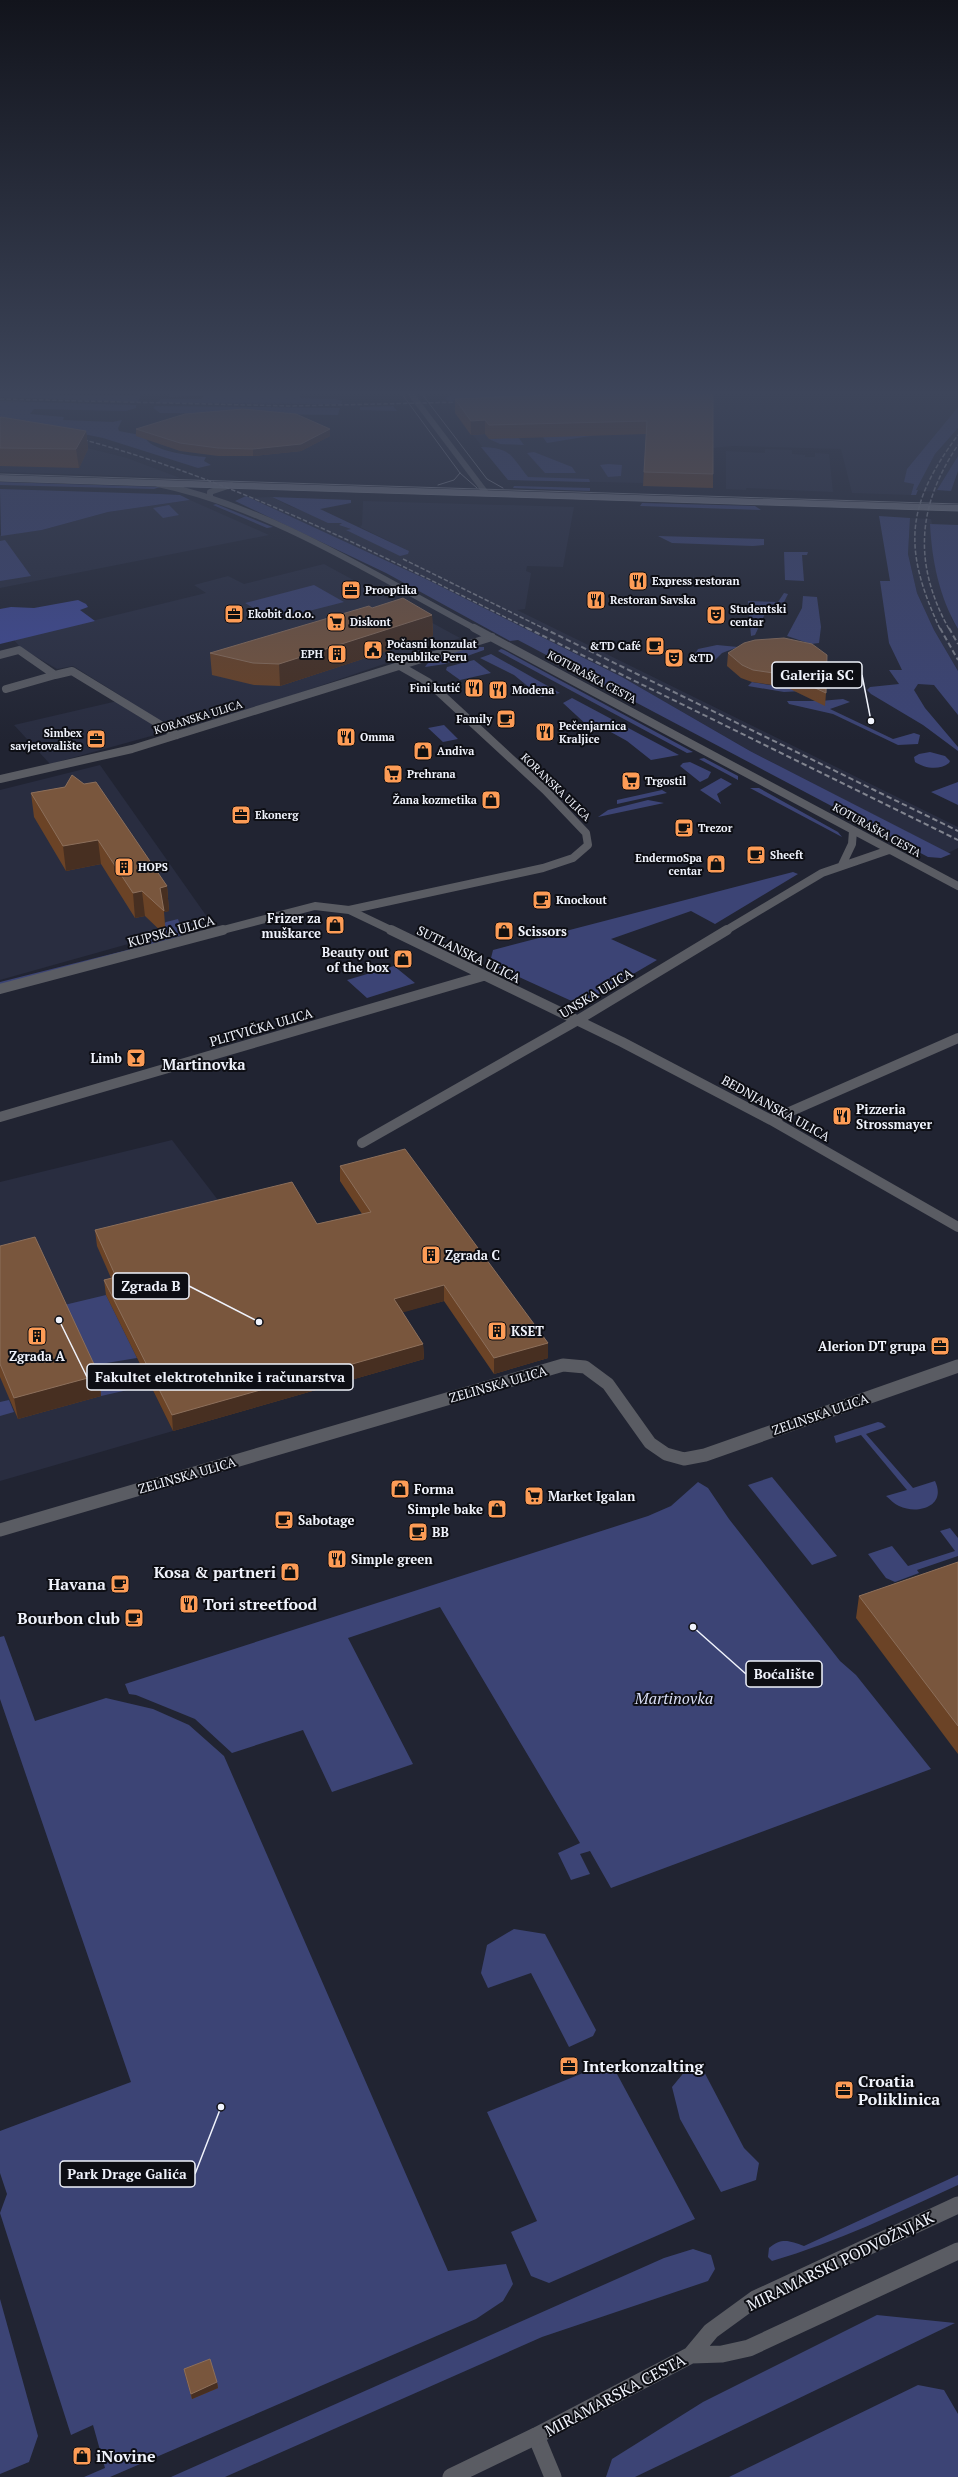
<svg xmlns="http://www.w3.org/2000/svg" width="958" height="2477" font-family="'PT Serif',serif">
<rect width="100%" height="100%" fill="#212432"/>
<path fill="#292d40" d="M635 394H958V407L907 469 914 484 911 495 852 493 841 449 733 446 712 448 713 488 644 486V483L508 480 452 408Z
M958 428V456L936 492 916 490 935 454Z
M0 444H71L127 458 180 478 0 472Z
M765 449 792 450V454L805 455V457H815V453L829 454 833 492 746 488V490L726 489V451L765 453Z
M272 497 287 505 334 523 339 522 343 524 340 525 342 526 352 529 347 530 409 551 360 527 362 525 363 501 574 507 563 567 527 566 526 571 531 573 525 609 517 610 958 827V848L948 853 944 851 750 751 622 677 426 579 250 498Z
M190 500 269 535 0 588V535L42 530 108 512Z
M910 518 931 519 951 618 958 629V671L934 630 917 593 908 554Z
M324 564 460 638 267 704 50 764 14 725 126 699 73 666 57 669 21 648 14 640 206 593 194 585 228 576 244 584Z
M100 765 210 921 0 980V790Z
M172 1140 221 1204 118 1292 137 1358 173 1431 0 1481V1182Z"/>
<path fill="#3c4475" d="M0 394 126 395 141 394 138 402 0 397Z
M170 394H302L299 398 335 399 342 401 341 404 157 403 161 399H201L203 396 169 397Z
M454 394H556L447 401 445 398Z
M0 401 136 405V408L126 411 34 409 30 414 64 417 63 420 113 422 122 420 118 428 119 431 145 436C148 451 192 456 206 457L204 461 211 465 198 468 103 438 0 417Z
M155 406 340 408 338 415 160 413 153 408Z
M393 406 397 411 360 410V407Z
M958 407V428L935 454 916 490H918L916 495H911L914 484 904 482 907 469Z
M596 435 547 443 542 436Z
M518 437 524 445 500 444 489 439Z
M481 447C512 448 510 455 528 477L589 479 590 482 508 480Z
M534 452 572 467 576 473H545L527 453Z
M958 456V471L951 491 937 490Z
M608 464 622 465 621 476 608 477 600 465Z
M0 482 160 487 154 489 0 485Z
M514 486 590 488V491L513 488Z
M0 489 159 494 180 495 190 500 108 512 42 530 1 536Z
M246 496 426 579 622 677 750 751 951 854 941 858 928 857 518 640 510 641 386 573 235 501Z
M272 497 351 500V503L320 509 409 551 408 554 400 556 346 530 351 529 339 525 342 523H328Z
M642 503 755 506 761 510 640 506Z
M216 504 270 526 273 527 267 528 213 505Z
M169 505 179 515 163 518 153 508Z
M879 516 910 518 908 554 917 593 934 630 958 671V715L934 685 918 684 914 690 925 708 958 747V751L923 725 871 694 867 690 870 687 899 684 889 670H902L889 643 880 581H890Z
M930 524 958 525V629C939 596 932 561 930 524Z
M658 536 764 539V545L753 546 672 543Z
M5 540 31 576 0 581V541Z
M784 552H808L807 555H802L804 581 785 580Z
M314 585 344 602 274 620 245 603Z
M784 593 788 594 784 602 769 605 755 635 751 636 748 601 778 602Z
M803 596 817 597 821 627 819 643 811 644 787 636 802 608Z
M717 645 738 647 722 653 712 663 695 654 698 649Z
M474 647H484V650L445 664 425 667C433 653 460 650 474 647Z
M501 649 504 650 693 752 687 753 498 651Z
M491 654 560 693 541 697 514 675 480 658Z
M474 660 491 673 460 680 446 670 447 667Z
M752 682 782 687 797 686 802 691 784 692 748 686Z
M572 698 679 755 651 760 627 741 609 731 589 727 563 703Z
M843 699 850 702 830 709 893 739 914 733 920 735 918 744 898 745 833 714 789 704 787 701H820Z
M444 725 458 739 443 742 428 728Z
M930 752 945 756 950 761 949 763C939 771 924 768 915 762L914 757 919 754Z
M704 758 738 776V780L699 759Z
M690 762 711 772 708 778 700 782 680 766 683 763Z
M721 778 732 784 717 794 721 804 700 790Z
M958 782V805L931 792Z
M750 788H759L838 832 842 837Z
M662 790 667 793 617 804V800Z
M648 800 664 803 598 817 608 810Z
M793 872 798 874 715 924 691 911 611 939 657 960 587 1001 576 1003 499 968 491 958 493 950Z
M178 919 183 934 175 938 0 986V982L151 944 147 936 166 922Z
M394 966 415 983 367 998 347 980Z
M106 1295 137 1358 88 1366 60 1306Z
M142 1368 150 1385 101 1396 93 1378Z
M9 1400 14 1412 0 1416V1402Z
M878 1422 882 1423 886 1427 866 1434 913 1488 935 1481C947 1506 918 1515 899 1506 894 1504 890 1499 886 1496L907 1490 861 1435 836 1443 834 1436Z
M772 1477 837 1556 812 1565 748 1485Z
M698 1482 708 1488 729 1519 840 1661 856 1675 931 1769 611 1888 590 1851 580 1854 590 1874 571 1880 558 1853 580 1843 440 1607 348 1638 413 1764 332 1792 303 1730 232 1753 195 1719 136 1695 129 1694 125 1684 648 1516 671 1506Z
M950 1528 958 1538V1556L917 1570 919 1573 895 1582 886 1578 868 1554 892 1546 908 1566 955 1551 940 1531Z
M4 1636 35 1721 106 1698 153 1709 189 1725 224 1756 448 2271 506 2264 513 2284 503 2301 476 2319 110 2477H84L105 2468 93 2425 71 2435 0 2213 7 2194 0 2173V2131L131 2082 0 1699V1637Z
M514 1929 545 1934 596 2030 593 2036 569 2047 531 1973 488 1988 481 1973 487 1945Z
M700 2064 744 2148 759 2163 756 2180 721 2192 680 2119 672 2087 686 2070Z
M605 2068 617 2074 695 2219 549 2283 531 2276 511 2232 537 2221 487 2112 583 2073Z
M958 2175V2185C897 2213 837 2242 772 2261L768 2257 769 2248C782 2237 790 2241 804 2246Z
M693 2249 711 2255 715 2269 708 2281 542 2337 225 2477H171L664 2258Z
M0 2299 38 2436 29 2462 0 2474Z
M877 2315 955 2323 635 2477H606L612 2459 703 2402Z
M918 2385 944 2390 958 2414V2477H729Z"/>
<path fill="#414b9a" d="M78 600 86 604 88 607 80 610 95 621 0 644V609L11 607 34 608Z"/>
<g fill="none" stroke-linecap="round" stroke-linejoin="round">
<path stroke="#5a5c63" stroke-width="6" d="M158 484C269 507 376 576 476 629
M210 498V492L231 485"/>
<path stroke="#5a5c63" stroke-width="8" d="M474 628 958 886
M0 655 19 650 55 675 72 671 177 735
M6 689 55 675
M0 779 132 749 492 637
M842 865 852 844 853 831
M349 910 543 868 573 858 588 845 586 833 545 790 428 682 400 666
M219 931 315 906 349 910 393 931
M725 931 822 873 889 850"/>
<path stroke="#5a5c63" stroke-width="10" d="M391 930 622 1042 771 1120 958 1227
M0 989 223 930
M0 1117 483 976
M771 1120 958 1038
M362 1143 578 1020 727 930"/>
<path stroke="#5a5c63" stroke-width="13" d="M0 1530 563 1365 585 1367 608 1384 650 1443 666 1454 684 1459 705 1455 958 1366"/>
<path stroke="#5a5c63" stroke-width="17" d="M536 2436 553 2477"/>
<path stroke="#5a5c63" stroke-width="6" d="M411 394 486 493"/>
<path stroke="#5a5c63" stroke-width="17" d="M691 2355 711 2331 755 2299 958 2205
M451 2477 536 2436 691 2355 722 2354 749 2348 958 2251"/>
<path stroke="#787a86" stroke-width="6" d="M0 478 958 508"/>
<path stroke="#81848f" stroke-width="1" d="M402 394 460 473 477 488
M422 394 487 479 503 488
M0 474 958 504
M0 481 958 511
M438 485 454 480 460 473"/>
<path stroke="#81848f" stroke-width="1.5" stroke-dasharray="4.5 2" stroke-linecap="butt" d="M0 399 291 406 466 402
M77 438C237 480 382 556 529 629
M403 559 545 629
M940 629C903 549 905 506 958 435
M949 629C913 564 917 506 958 445"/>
<path stroke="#81848f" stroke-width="2" stroke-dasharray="5.5 3" stroke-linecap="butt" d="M527 628 958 840
M543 628 958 831
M940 628 958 660
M949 628 958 644"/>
</g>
<path fill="#6b4326" d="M621 394 713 474V488L643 486 646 434 489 439 485 434 471 435 455 413V399Z
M0 418 86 431 88 449 79 468 0 466Z
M136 429H330V436L301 451 253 456H218L180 451 136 436Z
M372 608 432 615 433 636 280 686 254 685 212 675 210 653Z
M755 640 826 693 825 706 786 687 752 682 741 678 727 666 728 653Z
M65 787 167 886 169 911 164 912 166 936 145 916 135 918 101 864 66 871 34 817 31 793Z
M340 1166 548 1343V1358L494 1374 444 1301 402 1312 423 1344 424 1359 173 1431 106 1295 104 1280 111 1278 97 1246 95 1230 317 1224 362 1214 340 1181Z
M0 1246 99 1375 101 1396 18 1419 0 1377Z
M958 1562V1754L856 1618 859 1596Z
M184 2369 217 2382 218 2388 192 2399 185 2375Z"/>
<path fill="#472f21" d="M485 420V434L471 435V421Z
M330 429V436L301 451 253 456V449Z
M86 431 88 449 79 468 76 449Z
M432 615 433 636 280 686 279 664Z
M98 840 101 864 66 871 63 846Z
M167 886 169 911 164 912 160 888Z
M142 891 145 916 135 918 133 893Z
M444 1285V1301L394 1315V1299Z
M548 1343V1358L494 1374V1358Z
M423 1344 424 1359 173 1431 172 1415Z
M99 1375 101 1396 18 1419 14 1398Z
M217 2382 218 2388 192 2399 191 2394Z"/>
<path fill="#79563d" stroke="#8c6f5b" d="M572 394 713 395V474L644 472 647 421 489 425 485 420 471 421 455 399Z
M243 409 296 414 330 429 301 444 253 449 218 448 180 443 136 429 185 414Z
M1 417 86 431 76 449 0 448V418Z
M403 598 432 615 279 664 253 663 210 653 369 606 372 608Z
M784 638 812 644 827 655 826 693 787 675 753 670 742 665 728 653 744 643 755 640Z
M72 775 84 784 96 782 167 886 160 888 164 911 142 891 133 893 98 840 63 846 31 793 65 787Z
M405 1149 548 1343 494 1358 444 1285 394 1299 423 1344 172 1415 104 1280 116 1277 95 1230 292 1182 317 1224 371 1212 340 1166Z
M35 1237 99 1375 14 1398 0 1364V1246Z
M958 1562V1726L859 1596Z
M210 2359 217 2382 191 2394 184 2369Z"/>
<linearGradient id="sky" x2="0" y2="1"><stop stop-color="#12141c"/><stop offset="0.53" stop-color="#3d455a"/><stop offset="1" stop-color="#3d455a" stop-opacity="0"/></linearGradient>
<rect width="958" height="741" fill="url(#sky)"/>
<defs>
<g id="restaurant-square" transform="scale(1)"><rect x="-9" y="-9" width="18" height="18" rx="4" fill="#fd9c56" stroke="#0d0e14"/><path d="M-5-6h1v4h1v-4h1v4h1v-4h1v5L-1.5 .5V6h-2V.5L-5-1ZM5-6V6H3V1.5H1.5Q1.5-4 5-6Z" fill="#111"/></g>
<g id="office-square" transform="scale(1)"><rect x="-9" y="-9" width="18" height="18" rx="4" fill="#fd9c56" stroke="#0d0e14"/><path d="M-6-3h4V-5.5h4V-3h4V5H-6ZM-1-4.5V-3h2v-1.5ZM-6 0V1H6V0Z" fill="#111"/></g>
<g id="theatre-square" transform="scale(1)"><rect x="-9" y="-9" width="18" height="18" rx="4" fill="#fd9c56" stroke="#0d0e14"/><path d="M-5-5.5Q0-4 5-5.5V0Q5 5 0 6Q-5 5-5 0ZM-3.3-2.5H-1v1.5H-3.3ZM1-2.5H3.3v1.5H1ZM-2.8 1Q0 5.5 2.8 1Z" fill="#111"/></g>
<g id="supermarket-square" transform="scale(1)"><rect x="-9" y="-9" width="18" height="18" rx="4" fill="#fd9c56" stroke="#0d0e14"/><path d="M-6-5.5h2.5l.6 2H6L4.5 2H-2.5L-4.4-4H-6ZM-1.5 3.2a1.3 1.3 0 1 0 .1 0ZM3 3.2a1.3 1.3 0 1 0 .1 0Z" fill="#111"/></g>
<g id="cafe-square" transform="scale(1)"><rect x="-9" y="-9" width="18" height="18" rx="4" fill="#fd9c56" stroke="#0d0e14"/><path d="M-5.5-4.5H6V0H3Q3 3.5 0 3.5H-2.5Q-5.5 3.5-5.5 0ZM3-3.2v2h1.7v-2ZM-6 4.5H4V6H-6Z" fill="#111"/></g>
<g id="civic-square" transform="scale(1)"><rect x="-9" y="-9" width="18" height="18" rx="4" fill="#fd9c56" stroke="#0d0e14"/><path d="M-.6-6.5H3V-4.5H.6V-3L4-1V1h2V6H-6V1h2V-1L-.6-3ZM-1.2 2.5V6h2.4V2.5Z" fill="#111"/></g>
<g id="building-square" transform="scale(1)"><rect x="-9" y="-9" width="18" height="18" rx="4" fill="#fd9c56" stroke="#0d0e14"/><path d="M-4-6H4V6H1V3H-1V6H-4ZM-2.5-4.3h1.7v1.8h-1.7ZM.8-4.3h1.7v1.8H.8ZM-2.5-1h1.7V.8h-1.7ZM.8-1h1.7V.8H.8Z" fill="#111"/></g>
<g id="shop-square" transform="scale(1)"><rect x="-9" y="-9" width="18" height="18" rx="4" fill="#fd9c56" stroke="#0d0e14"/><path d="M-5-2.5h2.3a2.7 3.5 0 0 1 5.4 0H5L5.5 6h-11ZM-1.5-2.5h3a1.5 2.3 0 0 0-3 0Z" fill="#111"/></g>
<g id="bar-square" transform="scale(1)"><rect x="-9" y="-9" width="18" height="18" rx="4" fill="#fd9c56" stroke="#0d0e14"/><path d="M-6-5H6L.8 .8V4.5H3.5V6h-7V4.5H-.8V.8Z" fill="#111"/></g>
</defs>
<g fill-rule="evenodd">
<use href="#restaurant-square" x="638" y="581"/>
<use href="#office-square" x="351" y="590"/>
<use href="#restaurant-square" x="596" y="600"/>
<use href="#office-square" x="234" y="614"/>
<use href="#theatre-square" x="716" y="615"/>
<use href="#supermarket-square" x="336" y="622"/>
<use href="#cafe-square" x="655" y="646"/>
<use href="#civic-square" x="373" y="650"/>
<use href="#building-square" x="337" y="654"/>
<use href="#theatre-square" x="674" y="658"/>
<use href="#restaurant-square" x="474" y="688"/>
<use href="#restaurant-square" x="498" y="690"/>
<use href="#cafe-square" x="506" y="719"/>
<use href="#restaurant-square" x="545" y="732"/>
<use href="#restaurant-square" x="346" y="737"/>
<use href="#office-square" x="96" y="739"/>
<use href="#shop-square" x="423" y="751"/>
<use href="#supermarket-square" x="393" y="774"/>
<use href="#supermarket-square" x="631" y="781"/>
<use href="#shop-square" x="491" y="800"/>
<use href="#office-square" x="241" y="815"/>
<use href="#cafe-square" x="684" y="828"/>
<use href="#cafe-square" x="756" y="855"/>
<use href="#shop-square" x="716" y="864"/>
<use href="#building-square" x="124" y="867"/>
<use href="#cafe-square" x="542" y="900"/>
<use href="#shop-square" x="335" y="925"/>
<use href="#shop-square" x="504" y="931"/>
<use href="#shop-square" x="403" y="959"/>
<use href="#bar-square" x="136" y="1058"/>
<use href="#restaurant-square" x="842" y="1116"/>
<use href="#building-square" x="431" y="1255"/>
<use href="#building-square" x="497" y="1331"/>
<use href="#building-square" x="37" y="1336"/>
<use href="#office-square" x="940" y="1346"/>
<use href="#shop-square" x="400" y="1489"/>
<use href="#supermarket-square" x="534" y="1496"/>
<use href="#shop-square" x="497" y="1509"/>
<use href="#cafe-square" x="284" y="1520"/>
<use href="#cafe-square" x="418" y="1532"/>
<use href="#restaurant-square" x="337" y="1559"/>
<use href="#shop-square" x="290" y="1572"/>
<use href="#cafe-square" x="120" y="1584"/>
<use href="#restaurant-square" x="189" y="1604"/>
<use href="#cafe-square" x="134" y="1618"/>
<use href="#office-square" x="569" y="2066"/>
<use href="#office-square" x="844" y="2090"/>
<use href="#shop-square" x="82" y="2456"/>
</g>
<g text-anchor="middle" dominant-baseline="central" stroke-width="4" stroke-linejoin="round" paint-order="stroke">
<g font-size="11" font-weight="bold" fill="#f0f3fc" stroke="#0d0e14" text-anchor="start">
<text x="652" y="581">Express restoran</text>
<text x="365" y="590">Prooptika</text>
<text x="610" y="600">Restoran Savska</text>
<text x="730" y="609">Studentski<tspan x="730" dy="13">centar</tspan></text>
<text x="248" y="614">Ekobit d.o.o.</text>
<text x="350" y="622">Diskont</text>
<text x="387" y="644">Počasni konzulat<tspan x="387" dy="13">Republike Peru</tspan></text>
<text x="641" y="646" text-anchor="end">&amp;TD Café</text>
<text x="323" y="654" text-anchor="end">EPH</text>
<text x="688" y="658">&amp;TD</text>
<text x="460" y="688" text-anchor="end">Fini kutić</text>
<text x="512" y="690">Modena</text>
<text x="492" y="719" text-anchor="end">Family</text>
<text x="559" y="726">Pečenjarnica<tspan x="559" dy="13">Kraljice</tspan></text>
<text x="82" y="733" text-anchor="end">Simbex<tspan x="82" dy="13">savjetovalište</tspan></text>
<text x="360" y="737">Omma</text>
<text x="437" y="751">Andiva</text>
<text x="407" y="774">Prehrana</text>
<text x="645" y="781">Trgostil</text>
<text x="477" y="800" text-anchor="end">Žana kozmetika</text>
<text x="255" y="815">Ekonerg</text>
<text x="698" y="828">Trezor</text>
<text x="770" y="855">Sheeft</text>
<text x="702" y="858" text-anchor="end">EndermoSpa<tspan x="702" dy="13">centar</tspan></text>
<text x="138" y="867">HOPS</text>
<text x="556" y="900">Knockout</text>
</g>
<g font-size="11" fill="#f0f3fc" stroke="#0d0e14">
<text transform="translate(592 677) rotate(28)">KOTURAŠKA CESTA</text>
<text transform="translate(198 717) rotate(-17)">KORANSKA ULICA</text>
<text transform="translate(556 787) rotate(44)">KORANSKA ULICA</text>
<text transform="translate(877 830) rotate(29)">KOTURAŠKA CESTA</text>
</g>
<g font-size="13" font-weight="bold" fill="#f0f3fc" stroke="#0d0e14" text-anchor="start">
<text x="321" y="918" text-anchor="end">Frizer za<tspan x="321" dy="15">muškarce</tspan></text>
<text x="518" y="931">Scissors</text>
<text x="389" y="952" text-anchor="end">Beauty out<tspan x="389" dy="15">of the box</tspan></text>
<text x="122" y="1058" text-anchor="end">Limb</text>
<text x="856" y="1109">Pizzeria<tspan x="856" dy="15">Strossmayer</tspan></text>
<text x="445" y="1255">Zgrada C</text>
<text x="511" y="1331">KSET</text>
<text x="926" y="1346" text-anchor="end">Alerion DT grupa</text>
<text x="37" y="1356" text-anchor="middle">Zgrada A</text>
<text x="414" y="1489">Forma</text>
<text x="548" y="1496">Market Igalan</text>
<text x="483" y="1509" text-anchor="end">Simple bake</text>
<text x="298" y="1520">Sabotage</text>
<text x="432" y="1532">BB</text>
<text x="351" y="1559">Simple green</text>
</g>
<g font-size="13" fill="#f0f3fc" stroke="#0d0e14">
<text transform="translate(171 931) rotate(-15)">KUPSKA ULICA</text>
<text transform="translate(469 954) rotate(26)">SUTLANSKA ULICA</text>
<text transform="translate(596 993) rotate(-31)">UNSKA ULICA</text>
<text transform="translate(261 1027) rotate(-16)">PLITVIČKA ULICA</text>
<text transform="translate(776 1108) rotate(29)">BEDNJANSKA ULICA</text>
<text transform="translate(498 1384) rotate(-16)">ZELINSKA ULICA</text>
<text transform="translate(820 1414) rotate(-19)">ZELINSKA ULICA</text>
<text transform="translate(187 1475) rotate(-16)">ZELINSKA ULICA</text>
</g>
<g font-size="15" font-weight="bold" fill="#f0f3fc" stroke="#0d0e14">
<text x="204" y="1064">Martinovka</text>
</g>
<g font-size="16" font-weight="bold" fill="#f0f3fc" stroke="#0d0e14" text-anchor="start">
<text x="276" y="1572" text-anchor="end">Kosa &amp; partneri</text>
<text x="106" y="1584" text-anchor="end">Havana</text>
<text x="203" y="1604">Tori streetfood</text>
<text x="120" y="1618" text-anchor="end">Bourbon club</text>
<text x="583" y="2066">Interkonzalting</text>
<text x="858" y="2081">Croatia<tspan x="858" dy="18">Poliklinica</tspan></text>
<text x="96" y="2456">iNovine</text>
</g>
<g font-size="16" font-style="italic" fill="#d8ddf4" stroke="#0d0e14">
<text x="674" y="1698">Martinovka</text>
</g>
<g font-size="16" fill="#f0f3fc" stroke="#0d0e14">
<text transform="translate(840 2261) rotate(-26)">MIRAMARSKI PODVOŽNJAK</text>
<text transform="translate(615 2395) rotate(-28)">MIRAMARSKA CESTA</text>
</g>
</g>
<path fill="none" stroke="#f0f3fc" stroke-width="1.5" d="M871 721L862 675M259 1322L189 1286M59 1320L87 1377M693 1627L746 1674M221 2107L195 2174"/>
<g fill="#f0f3fc" stroke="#0d0e14" stroke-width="1.5">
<circle cx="871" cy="721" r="4"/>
<circle cx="259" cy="1322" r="4"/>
<circle cx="59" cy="1320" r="4"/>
<circle cx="693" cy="1627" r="4"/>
<circle cx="221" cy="2107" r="4"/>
</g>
<g fill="#0d0e14" stroke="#f0f3fc" stroke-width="1.5">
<rect x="772" y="662" width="90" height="26" rx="4"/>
<rect x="113" y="1273" width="76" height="26" rx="4"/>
<rect x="87" y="1364" width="266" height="26" rx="4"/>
<rect x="746" y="1661" width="76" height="26" rx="4"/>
<rect x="60" y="2161" width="135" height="26" rx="4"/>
</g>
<g font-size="14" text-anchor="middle" font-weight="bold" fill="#f0f3fc">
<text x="817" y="680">Galerija SC</text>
<text x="151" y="1291">Zgrada B</text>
<text x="220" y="1382">Fakultet elektrotehnike i računarstva</text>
<text x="784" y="1679">Boćalište</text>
<text x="127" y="2179">Park Drage Galića</text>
</g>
</svg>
